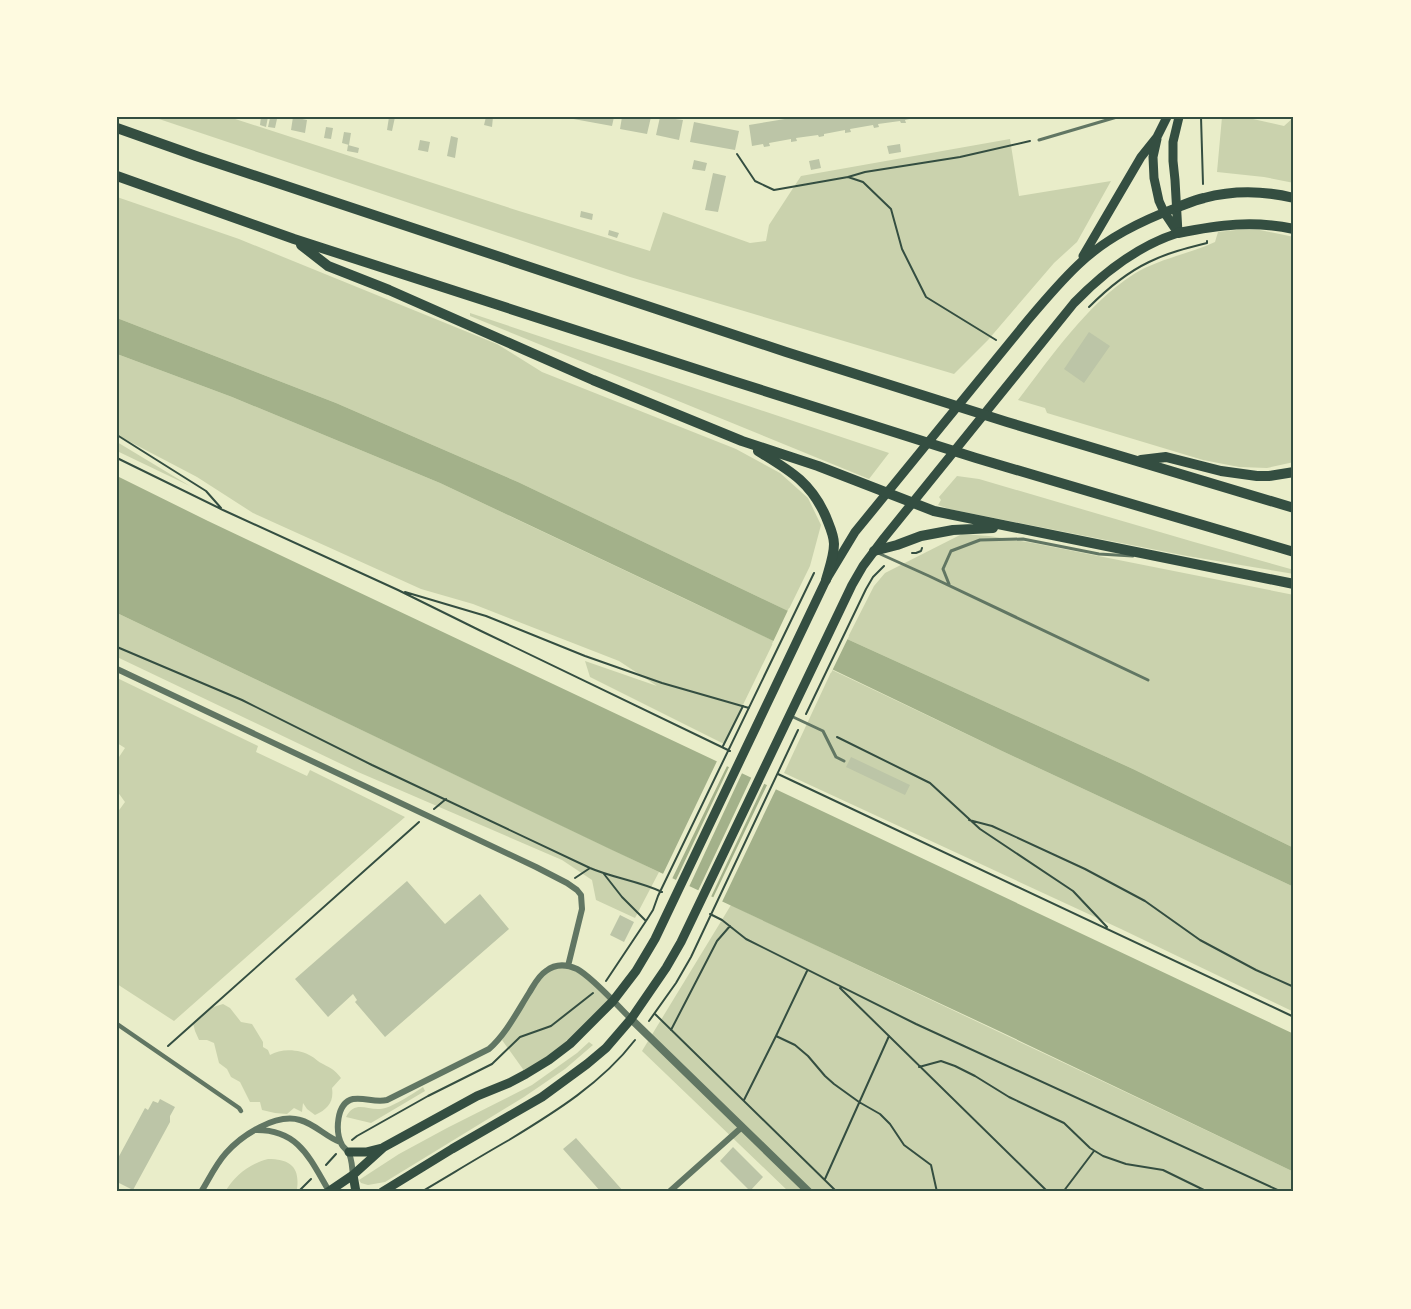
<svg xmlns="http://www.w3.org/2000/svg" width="1411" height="1309" font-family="Roboto,sans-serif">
<rect width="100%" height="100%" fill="#e9edc9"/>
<path fill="#cad2ad" d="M153 117H229L519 211 650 251 663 212 750 243 766 241 769 225 801 176 1010 139 1019 196 1111 181 1077 242 1054 263 988 340 954 374 630 277Z
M1222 117H1244L1284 126 1294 117V183L1264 177 1217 172Z
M117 197 239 239 497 344 542 372 736 449 780 473 808 498 821 525 810 566 788 611 518 482 336 403 117 318Z
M1236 230H1260L1294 237V462L1267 468 1239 467 1203 460 1047 413 1045 408 1018 400C1052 356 1086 305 1134 274 1158 259 1189 254 1215 242L1218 232Z
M470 313 889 453 869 479 470 316Z
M117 354 232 397 440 483 774 641 724 744 590 677 585 661 657 686 619 661 473 604 421 589 253 513 197 477 117 435Z
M117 442 190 486 117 451Z
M957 476 979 479 1194 542 1294 570V574L1187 556 949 509 938 505 941 500 939 497Z
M962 534 989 536 1033 543 1294 595V848L1133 769 847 639 874 586 885 573Z
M117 613 659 872 635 918 596 900 592 880 562 860 358 772 117 657Z
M832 670 1002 751 1294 887V1012L1121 929 784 773Z
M117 678 258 746 256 752 307 776 310 770 405 817 174 1021 117 984V813L125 802 117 791V760L125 748 117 743Z
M731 905 1294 1172V1192H789L642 1051Z
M558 966 577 970 611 1001 569 1043 525 1072 502 1040 543 974Z
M223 1004 230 1008 241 1022 252 1024 263 1042V1047L268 1050 270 1055C281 1048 300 1049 311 1056 315 1058 318 1062 323 1064 332 1069 334 1069 341 1078L332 1088C334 1102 328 1109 315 1115L307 1109 303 1103 302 1112 294 1108 287 1114 275 1113 262 1110 260 1102H250L240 1082 231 1077 227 1069 219 1063 214 1043 207 1040H199L195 1031 193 1023 210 1008Z
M589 1042 593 1045 565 1069 524 1097 385 1182 368 1185 361 1183 359 1180 399 1154 447 1128 532 1085 577 1053Z
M423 1087 425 1091 371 1123 346 1117C355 1100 366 1110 380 1109 390 1109 414 1093 423 1087Z
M268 1159C290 1159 300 1167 297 1189L294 1192H225C235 1175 249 1164 268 1159Z"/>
<path fill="#a3b18a" d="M117 318 336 403 518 482 847 639 1133 769 1294 848V887L1002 751 690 601 440 483 232 397 117 354Z
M117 476 208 521 1294 1034V1172L999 1031 612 850 117 613Z"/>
<path fill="#e9edc9" d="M789 608 849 636 831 673 772 644Z
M718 759 728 764 671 881 662 876Z
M730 765 743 771 688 889 675 882Z
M752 776 765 782 710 899 697 893Z
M768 783 777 787 721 904 712 900Z"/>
<path fill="#bcc5a7" d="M261 117H268L266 127 260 125Z
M293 117 307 120 305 133 291 130Z
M389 117H395L392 131 387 130Z
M486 117H493L492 127 484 125Z
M569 117H614L612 126 568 118Z
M622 117H651L647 134 620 129Z
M660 117 683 120 679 140 656 135Z
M797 117H914V118L905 120 906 123H901L900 121 878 124 879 127 874 128 873 125 850 129 851 132 845 133V130L824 134V136L819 137 818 135 796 138 797 141 791 142V139L769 143 770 146 764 147 763 144 752 146 749 125Z
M270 118 277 119 275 128 268 127Z
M694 122 739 131 735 150 690 142Z
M326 127 333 128 331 139 324 138Z
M344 132 351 133 349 145 342 143Z
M451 136 458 138 455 158 447 156Z
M420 140 430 142 428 152 418 150Z
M900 144 901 152 889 154 887 146Z
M348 145 359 148 358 153 347 151Z
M819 159 821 168 811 170 809 161Z
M694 160 707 163 705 171 692 169Z
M713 173 726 176 718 212 705 210Z
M581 211 593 214 592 220 580 217Z
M609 230 619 233 617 238 608 235Z
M1089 332 1110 346 1084 383 1064 369Z
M851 757 910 785 905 795 846 767Z
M407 881 445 924 480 894 509 929 385 1037 355 1002 357 1000 353 994 328 1017 295 979Z
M620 915 634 922 624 942 610 935Z
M160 1099 175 1107 170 1116V1122L133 1190 117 1182V1160L145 1108 148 1110 153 1101 158 1103Z
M576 1138 624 1192H601L563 1149Z
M733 1147 763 1177 750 1191 720 1161Z"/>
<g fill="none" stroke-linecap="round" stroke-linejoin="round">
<path stroke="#344e41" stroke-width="2" d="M1201 117 1203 184
M737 154 755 181 774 190 848 177 863 182 891 209 902 249 926 297 996 340
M848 177 865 172 960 157 1030 141
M1089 307C1107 289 1126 273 1149 262 1167 253 1187 248 1207 243V241
M117 435 206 491 221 508
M117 458 223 510 398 590 481 631 730 751
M912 553H916L921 551 922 548
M405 592 486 616 585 656 662 683 749 708
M117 647 242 700 372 765 590 868C613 878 639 881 662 892
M806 714 866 589 873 577 884 566
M837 737 930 783 980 829 1073 891 1107 927
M723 746 743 706
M778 774 1294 1017
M434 809 446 799
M969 820 992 826 1085 869 1145 901 1200 940 1256 970 1294 987
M604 874 622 897 646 921
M575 878 590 868
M710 914 722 920 746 939 916 1024 1282 1192
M807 971 776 1036 795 1045 808 1056 825 1076 834 1084 859 1102 880 1114 890 1124 904 1145 931 1165 937 1192
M606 981 646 921 653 910 658 896 814 573
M840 988 1048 1192
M655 1014 837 1192
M649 1021 676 983 691 957 798 730
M671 1030 717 941 730 926
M168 1046 419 822
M919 1067 941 1061 955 1066 975 1076 1009 1097 1064 1123 1090 1148 1103 1156 1126 1164 1163 1170 1208 1192
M744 1100 776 1036
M352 1140 357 1136 428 1096 492 1064 520 1037 551 1026 593 993
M326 1165 336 1154
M825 1179 889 1036
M298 1192 311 1179
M421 1192C450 1175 479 1157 509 1140 555 1112 602 1083 635 1040
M1063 1192 1094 1151"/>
<path stroke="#617663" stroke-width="3" d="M1039 140 1117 117
M878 553 929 576 1148 680
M949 584 943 569 951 551 980 540 1023 539 1099 554 1133 556
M791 716 823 731 836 757 844 761"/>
<path stroke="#617663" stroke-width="4.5" d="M117 1024 239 1108 241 1111"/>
<path stroke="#617663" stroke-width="6" d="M117 669 536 867 567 883 577 890 581 895 582 909 568 966
M257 1130C299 1130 310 1159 329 1191
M353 1175C352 1168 352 1157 348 1152 346 1149 343 1147 342 1145 335 1132 336 1103 353 1099 365 1097 375 1103 387 1100L489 1049C506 1034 517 1012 529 993 534 985 538 976 546 971 555 964 566 964 577 969 592 977 617 1005 631 1019
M201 1192C209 1179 216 1164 226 1153 242 1135 276 1113 300 1120 315 1124 326 1137 340 1142
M669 1192 742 1127"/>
<path stroke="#617663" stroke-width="8" d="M631 1019 809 1192"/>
<path stroke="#344e41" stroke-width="9" d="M1157 139 1153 157 1154 178 1159 201 1164 212 1178 233
M1178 233 1175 180 1173 161V142L1179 117
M1083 256 1141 157 1157 137 1167 117
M349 1152H366L382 1148
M353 1175 356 1192
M328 1192 353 1175 384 1147 477 1096 509 1083 526 1074 549 1060 570 1044 613 1001 636 971 655 939 826 580 855 532 1028 320C1044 301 1060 282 1078 265 1106 238 1141 221 1178 207
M382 1192 452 1149 542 1097 587 1064 606 1048 631 1019 666 968 681 942 852 585 863 566 884 538 1074 303C1103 273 1137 246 1178 233"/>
<path stroke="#344e41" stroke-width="10" d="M117 128 196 156 786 352 1007 422 1294 508
M117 176 294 239 733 381 976 458 1294 552
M1178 207C1186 204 1195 200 1204 198 1234 190 1265 191 1294 198
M1178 233C1219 225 1253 220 1294 229
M301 245 328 266 389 290 593 380 742 441 818 466 934 511 1294 584
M758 451C789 470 811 482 826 517 829 525 834 535 834 544 834 556 829 569 826 580
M1141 460 1166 457 1221 471 1257 476H1269L1294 472
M874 551 897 545 921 536 953 530 993 528"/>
</g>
<rect width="1411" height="1309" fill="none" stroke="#fefae0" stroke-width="237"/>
<rect x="118" y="118" width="1174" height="1072" fill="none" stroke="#344e41" stroke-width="2"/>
</svg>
